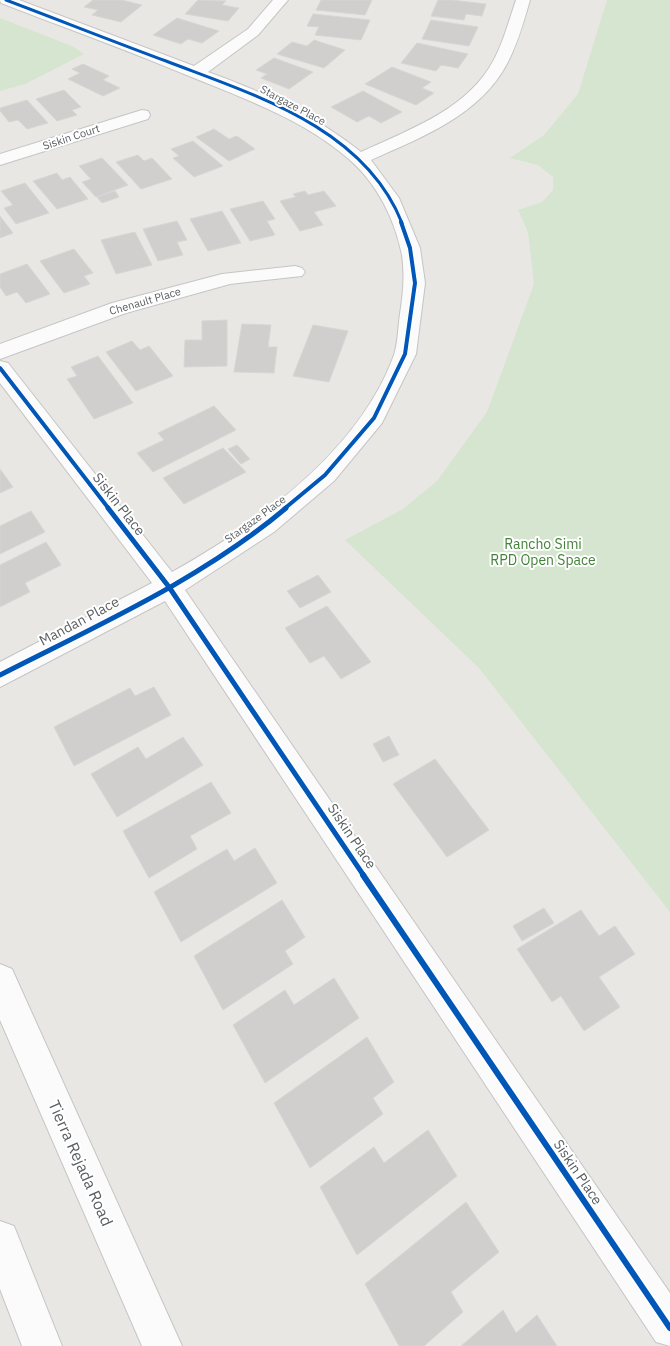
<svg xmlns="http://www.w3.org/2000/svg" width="670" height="1346" font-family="'IBM Plex Sans',sans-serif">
<rect width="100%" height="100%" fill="#e9e7e4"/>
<path fill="#d5e5cf" d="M607 0H670V912L479 668 345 540 403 509 437 481 487 412 534 284 528 232 518 210 542 202 553 190V177L538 165 510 158 544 135 578 94Z
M0 18 74 47 84 54 25 84 0 91Z"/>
<path fill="#d1cfce" stroke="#d8d6d4" d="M93 0H122L142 5 121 22 92 15 98 10 84 7Z
M198 0 226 1 222 5 239 8 228 21 185 14Z
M321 0H372L365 15 316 10Z
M438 0H452L486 4 482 16 466 14 464 20 431 16Z
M313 14 370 20 361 40 315 35 319 27 307 26Z
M177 18 219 31 202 43 188 39 181 44 153 35Z
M431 20 478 27 469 46 422 39Z
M314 40 345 50 324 68 277 54 292 42 307 46Z
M417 43 468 54 458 68 441 65 436 71 401 63Z
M274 58 313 72 289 89 261 78 267 74 256 70Z
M83 64 109 76 103 80 120 88 103 96 68 79 80 73 72 69Z
M392 67 431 82 422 88 434 93 416 105 365 84Z
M64 90 81 107 72 110 77 115 57 121 36 99Z
M363 91 402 112 381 123 369 116 357 122 331 107Z
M27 100 48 123 27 129 18 120 9 122 0 111V108Z
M214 129 229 139 237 136 255 149 229 161 196 137Z
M193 141 223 166 194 177 173 158 179 156 171 149Z
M138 155 144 161 152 158 172 179 141 189 116 162Z
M102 158 128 185 96 197 82 182 91 179 79 166Z
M57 173 62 180 70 177 88 199 57 209 33 181Z
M25 183 49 213 16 224 4 208 13 205 1 191Z
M115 191 119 197 102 203 97 197Z
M305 191 308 195 324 191 336 206 314 212 323 225 300 231 280 201 296 197 293 194Z
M263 201 275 219 267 221 275 235 250 241 230 209Z
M222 211 241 243 208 251 190 219Z
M0 216 13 233 0 238Z
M177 221 187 240 177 242 183 255 158 261 143 229Z
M135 232 152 265 116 274 101 240Z
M74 249 93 273 84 276 90 284 64 293 40 261Z
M27 264 50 294 26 303 17 292 6 296 0 287V274Z
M227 320V366L184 367 185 340H202V321Z
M242 324 271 325 268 347H277L274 373 234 372Z
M313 325 348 331 329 382 293 376Z
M132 341 140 350 149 346 173 376 136 391 106 352Z
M98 356 133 403 94 419 67 379 77 376 71 367Z
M214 406 236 430 153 472 137 453 164 440 158 433Z
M237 445 250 459 241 464 228 449Z
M223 448 246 472 184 504 163 478Z
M0 469 13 487 0 493Z
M31 511 45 532 0 554V526Z
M46 542 61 565 25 583 30 592 0 607V565Z
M318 575 331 592 300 608 287 591Z
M327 606 371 662 341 679 324 656 310 663 285 628Z
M154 687 171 715 74 766 54 727 130 688 135 696Z
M389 736 399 755 383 762 373 744Z
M183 737 203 765 117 817 91 774 138 747 146 759Z
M435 759 489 830 447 857 393 784Z
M211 782 231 813 190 836 197 849 149 878 123 831Z
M255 848 277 883 181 942 154 892 227 849 234 861Z
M282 900 305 937 285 951 293 964 223 1010 194 956Z
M544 908 554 923 522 941 513 926Z
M581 910 599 936 615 926 635 954 599 977 620 1007 584 1031 561 996 552 1002 517 949Z
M334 978 359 1018 265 1083 233 1025 285 990 294 1005Z
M367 1037 394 1082 373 1098 383 1114 310 1168 274 1103Z
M428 1130 457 1176 357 1255 320 1187 374 1147 384 1163Z
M466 1202 499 1252 451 1292 463 1312 424 1346H399L365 1284Z
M503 1310 516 1333 537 1315 557 1346H461Z"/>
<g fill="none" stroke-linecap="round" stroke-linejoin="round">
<g stroke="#c5c5c5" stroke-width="2">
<path id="street" d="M0 0H19L194 66 248 29 273 0H288L258 35 208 72C263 92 315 115 361 152 406 131 461 112 489 68 502 48 508 23 516 0H530C524 21 518 42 508 62 481 115 422 137 371 160L399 198 420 248 425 283 416 354 382 423 334 481 274 532 185 590 670 1293V1346L656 1342 165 601 0 687V662L152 583 0 383V361L8 363 172 572C258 524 359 451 394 355 398 343 398 327 400 314 403 294 405 276 402 255 395 220 378 185 350 160 303 119 245 99 189 76 127 50 63 27 1 3Z
M142 110 148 111 150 115 148 119 0 165V154Z
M295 266 302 268 305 272 302 276 230 284 126 313 0 359V344L112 303 222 274Z"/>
</g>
<g stroke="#c5c5c5" stroke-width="2">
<path id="secondary" d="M0 964 12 969 182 1346H142L0 1020Z
M0 1221 14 1226 62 1346H22L0 1289Z"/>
</g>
<use href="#street" fill="#fcfbfb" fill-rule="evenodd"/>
<use href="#secondary" fill="#fcfbfb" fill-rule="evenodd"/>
<g stroke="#fff" stroke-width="5">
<path id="cycleway-far3" d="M6 0C59 20 112 41 166 61 254 95 364 127 402 223"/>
</g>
<g stroke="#fff" stroke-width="6">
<path id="cycleway-far2" d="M0 368 109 509
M284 509 325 475 374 418 405 354 415 283 410 248 401 222"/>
</g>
<g stroke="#fff" stroke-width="8">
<path id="cycleway-far1" d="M108 508 169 587 364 876
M0 675C98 625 202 579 286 508"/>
</g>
<g stroke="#fff" stroke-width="9">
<path id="cycleway" d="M363 875 670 1328"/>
</g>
<use href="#cycleway-far3" stroke="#0057b8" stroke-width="3"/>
<use href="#cycleway-far2" stroke="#0057b8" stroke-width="4"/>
<use href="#cycleway-far1" stroke="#0057b8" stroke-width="5"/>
<use href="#cycleway" stroke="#0057b8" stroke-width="6"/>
</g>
<g text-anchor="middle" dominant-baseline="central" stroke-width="4" stroke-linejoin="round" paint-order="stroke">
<g font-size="11" fill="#5a5f62" stroke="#fff">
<text transform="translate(293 105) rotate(28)">Stargaze Place</text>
<text transform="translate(71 137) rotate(-18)">Siskin Court</text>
<text transform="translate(145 301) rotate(-16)">Chenault Place</text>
<text transform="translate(255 519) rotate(-36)">Stargaze Place</text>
</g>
<g font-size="14" fill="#5a5f62" stroke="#fff">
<text transform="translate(119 504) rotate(52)">Siskin Place</text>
<text transform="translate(79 621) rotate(-28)">Mandan Place</text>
<text transform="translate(352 836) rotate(56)">Siskin Place</text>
<text transform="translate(578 1172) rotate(56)">Siskin Place</text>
</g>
<g font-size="14" fill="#428337" stroke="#fff">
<text x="543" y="544">Rancho Simi<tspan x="543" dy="16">RPD Open Space</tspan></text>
</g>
<g font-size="16" fill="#5a5f62" stroke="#fff">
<text transform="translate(81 1163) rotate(66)">Tierra Rejada Road</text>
</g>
</g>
</svg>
